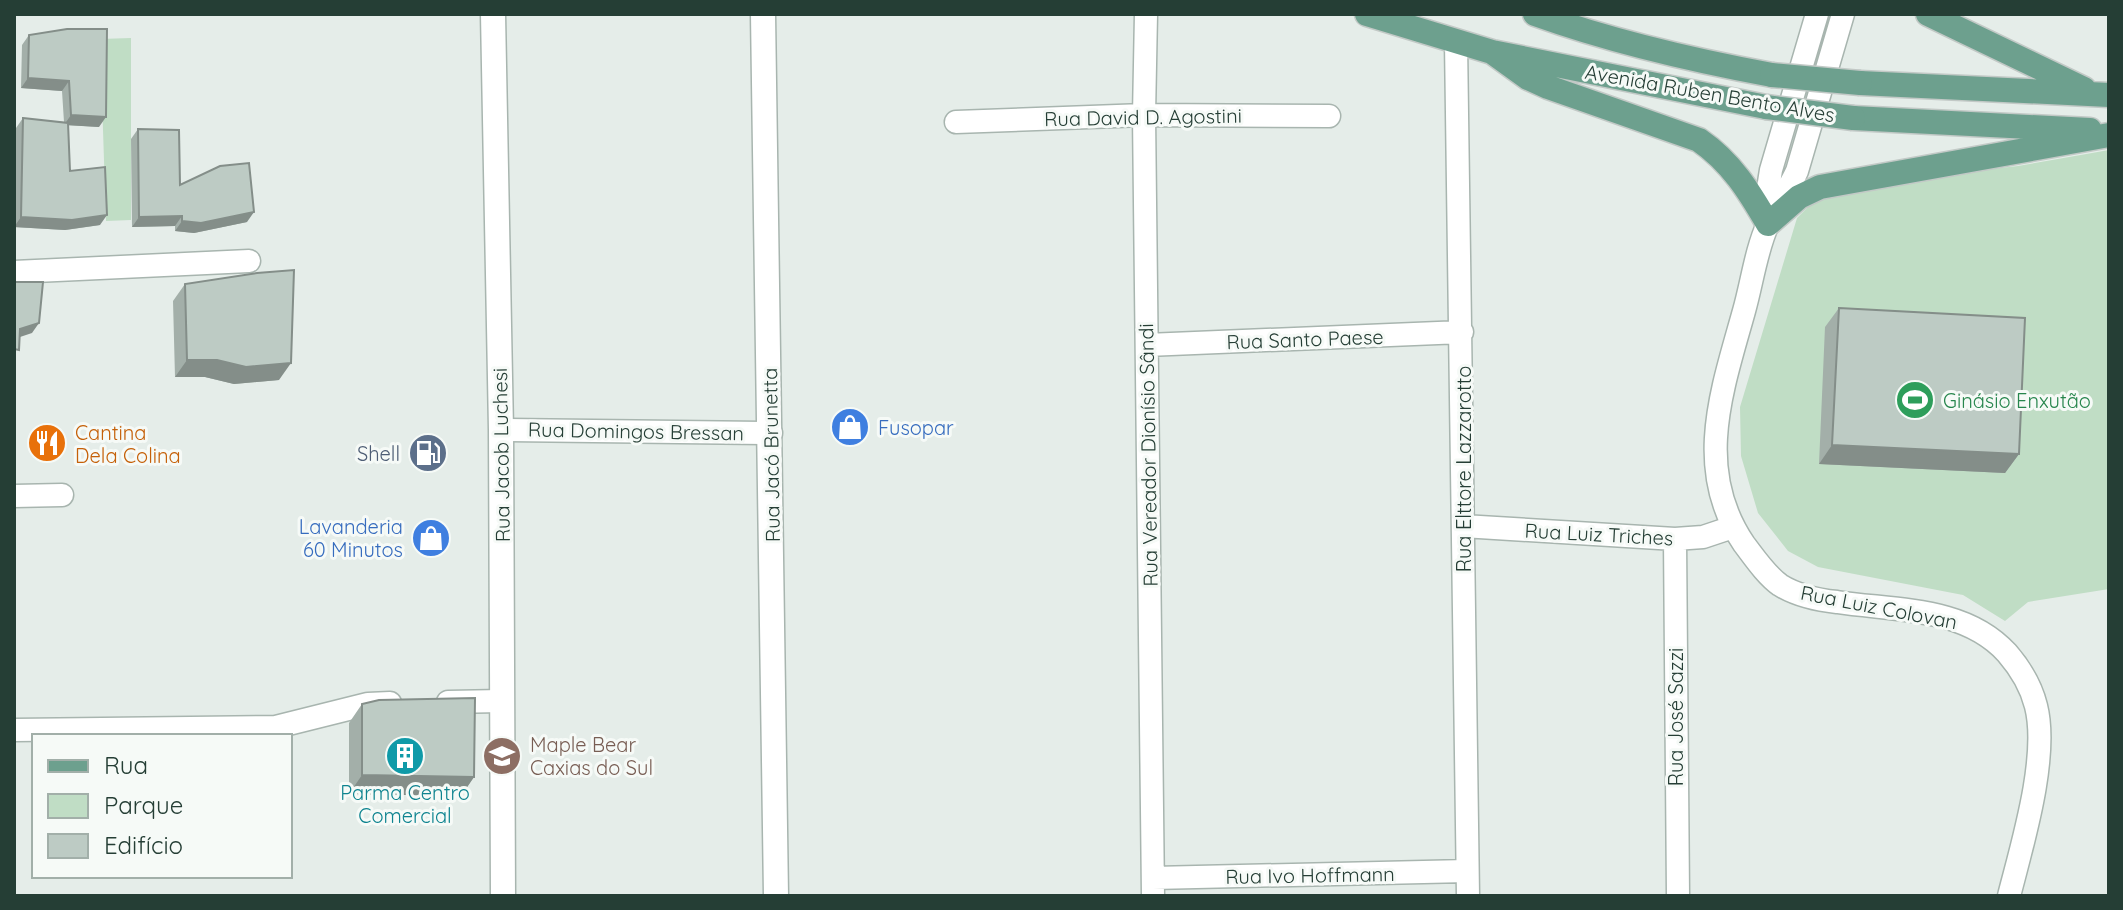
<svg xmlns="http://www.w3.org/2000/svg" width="2123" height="910" font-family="Quicksand,sans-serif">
<rect width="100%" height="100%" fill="#e5ede9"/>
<path fill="#c0ddc5" d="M131 38V220L106 221 100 39Z
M2109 150V589L2028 602 2005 621 1963 595 1818 567 1788 551 1758 513 1741 456 1740 407 1797 218 1818 197 1842 186 2018 166Z"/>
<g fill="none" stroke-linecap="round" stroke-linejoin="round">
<g stroke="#a8b5af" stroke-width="25">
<path id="minor" d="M1146 14 1144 115 1153 896
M1843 14 1797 171C1789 189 1777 205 1768 224 1756 250 1752 283 1744 311 1722 390 1693 469 1744 544 1754 557 1766 575 1780 585 1796 595 1818 600 1837 602 1895 611 1964 606 2007 653 2020 668 2031 686 2036 706 2049 757 2022 845 2009 896
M1456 42 1468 896
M956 122 1144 115 1329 116
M1768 224 1767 195 1771 170 1817 14
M14 272 249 261
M1147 345 1462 332
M501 430 771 433
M14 496 62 495
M1463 526 1675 539 1703 537 1733 527
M1675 539 1678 896
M448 702 502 701
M14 730 276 727 368 704 390 703
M1153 878 1467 871"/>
</g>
<g stroke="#a8b5af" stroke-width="27">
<path id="tertiary" d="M493 14 501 430 503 896
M763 14 776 896"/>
</g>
<g stroke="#c2c9c6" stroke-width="27">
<path id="primary" d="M1367 14 1492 52 1766 107
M1535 14C1613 42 1691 60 1772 75
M1928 14 2084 89
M1492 52 1528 78 1548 87 1699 140C1731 162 1749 191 1768 224L1799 197 1820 187 2109 135
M1860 83 2109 95
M1853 118 2090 130"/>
</g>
<use href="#minor" stroke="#fff" stroke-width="22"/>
<use href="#tertiary" stroke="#fff" stroke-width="24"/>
<use href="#primary" stroke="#6da08e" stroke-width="24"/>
<g stroke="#c2c9c6" stroke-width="27" stroke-linecap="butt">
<path id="primary-bridge" d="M1772 75 1860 83
M1766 107 1853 118"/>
</g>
<use href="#primary-bridge" stroke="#6da08e" stroke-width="24"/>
</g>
<path fill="#a3afa9" d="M67 29 99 127 68 125 70 171 100 225 65 230 14 227 16 128 23 118 64 122 62 91 21 88 22 45 29 35Z
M138 129 180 185 247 222 194 233 175 231V226L132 227 131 139Z
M185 284 279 380 234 384 205 377H175L173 301Z
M1839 308 2019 454 2005 473 1819 464 1825 327Z
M362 704 474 777 461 796 349 794V723Z"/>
<path fill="#848e89" d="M28 78 69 81 62 91 21 88Z
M71 115 106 117 99 127 64 125Z
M254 212 247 222 194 233 175 231 182 221Z
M107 215 100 225 65 230 14 227 21 217Z
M182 216 175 226 132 227 139 217Z
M39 323 32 333 14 339 20 329Z
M187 360 291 363 279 380 234 384 205 377H175Z
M1832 445 2019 454 2005 473 1819 464Z
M362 775 474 777 461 796 349 794Z"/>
<path fill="#bdcbc4" stroke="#848e89" stroke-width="2" d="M67 29H107L106 117 71 115 69 81 28 78 29 35Z
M23 118 68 123 70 171 105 167 107 215 72 220 21 217Z
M138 129 179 130 180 185 220 166 249 163 254 212 201 223 182 221V216L139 217Z
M294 270 291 363 246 367 217 360H187L185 284 257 273Z
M14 282H43L39 323 20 329 19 350 14 349Z
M1839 308 2025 318 2019 454 1832 445Z
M475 698 474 777 362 775V704L379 700Z"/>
<defs>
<g id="stadium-disc" transform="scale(2)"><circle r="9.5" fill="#2e9e5b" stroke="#f6faf7"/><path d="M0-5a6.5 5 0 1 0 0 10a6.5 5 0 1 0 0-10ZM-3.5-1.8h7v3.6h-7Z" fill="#fff"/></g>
<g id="shop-disc" transform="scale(2)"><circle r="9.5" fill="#3f7fe0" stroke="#f6faf7"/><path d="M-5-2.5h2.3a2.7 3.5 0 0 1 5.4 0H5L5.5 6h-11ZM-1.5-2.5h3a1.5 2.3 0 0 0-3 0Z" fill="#fff"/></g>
<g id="restaurant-disc" transform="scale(2)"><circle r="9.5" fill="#e8710a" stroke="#f6faf7"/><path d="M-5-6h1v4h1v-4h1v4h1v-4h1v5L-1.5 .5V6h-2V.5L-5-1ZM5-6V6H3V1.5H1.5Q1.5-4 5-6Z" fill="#fff"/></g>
<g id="fuel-disc" transform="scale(2)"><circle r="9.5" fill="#5c6f8a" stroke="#f6faf7"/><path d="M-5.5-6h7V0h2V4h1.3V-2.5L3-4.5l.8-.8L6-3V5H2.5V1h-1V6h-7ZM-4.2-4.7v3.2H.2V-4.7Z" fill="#fff"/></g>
<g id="building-disc" transform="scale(2)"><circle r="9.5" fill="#0f9aa8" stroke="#f6faf7"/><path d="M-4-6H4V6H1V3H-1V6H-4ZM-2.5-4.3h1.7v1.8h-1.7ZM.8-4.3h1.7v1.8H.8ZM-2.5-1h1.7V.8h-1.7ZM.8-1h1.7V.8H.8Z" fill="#fff"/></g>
<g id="school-disc" transform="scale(2)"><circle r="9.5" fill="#8d6e63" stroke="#f6faf7"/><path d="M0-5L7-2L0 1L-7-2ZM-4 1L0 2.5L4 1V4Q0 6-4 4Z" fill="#fff"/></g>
</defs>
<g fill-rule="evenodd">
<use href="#stadium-disc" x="1915" y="400"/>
<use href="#shop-disc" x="850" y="427"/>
<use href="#restaurant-disc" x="47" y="443"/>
<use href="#fuel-disc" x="428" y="453"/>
<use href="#shop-disc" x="431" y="538"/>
<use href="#building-disc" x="405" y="756"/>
<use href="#school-disc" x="502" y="756"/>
</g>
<g text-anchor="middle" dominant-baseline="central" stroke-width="6" stroke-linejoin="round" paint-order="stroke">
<g font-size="20" fill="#253e35" stroke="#f6faf7">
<text transform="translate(1710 93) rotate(10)">Avenida Ruben Bento Alves</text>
<text transform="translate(1143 117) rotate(-1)">Rua David D. Agostini</text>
<text transform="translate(1305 339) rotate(-2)">Rua Santo Paese</text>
<text transform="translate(636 431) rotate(1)">Rua Domingos Bressan</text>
<text transform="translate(501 455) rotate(-91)">Rua Jacob Luchesi</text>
<text transform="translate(771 455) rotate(-91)">Rua Jacó Brunetta</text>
<text transform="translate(1148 455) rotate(-91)">Rua Vereador Dionísio Sândi</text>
<text transform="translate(1463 469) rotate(-90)">Rua Elttore Lazzarotto</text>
<text transform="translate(1599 534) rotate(3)">Rua Luiz Triches</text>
<text transform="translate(1879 607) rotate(11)">Rua Luiz Colovan</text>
<text transform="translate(1675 717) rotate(-90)">Rua José Sazzi</text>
<text transform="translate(1310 875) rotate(-1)">Rua Ivo Hoffmann</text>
</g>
<g font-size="20" fill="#27864d" stroke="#f6faf7" text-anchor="start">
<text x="1943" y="400">Ginásio Enxutão</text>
</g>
<g font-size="20" fill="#366cbe" stroke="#f6faf7" text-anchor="start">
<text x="878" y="427">Fusopar</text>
<text x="403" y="526" text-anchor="end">Lavanderia<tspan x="403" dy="23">60 Minutos</tspan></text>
</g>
<g font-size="20" fill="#c56008" stroke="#f6faf7" text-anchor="start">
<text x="75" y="432">Cantina<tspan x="75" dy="23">Dela Colina</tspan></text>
</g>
<g font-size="20" fill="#4e5e75" stroke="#f6faf7" text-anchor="end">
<text x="400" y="453">Shell</text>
</g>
<g font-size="20" fill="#785e54" stroke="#f6faf7" text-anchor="start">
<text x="530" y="744">Maple Bear<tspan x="530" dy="23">Caxias do Sul</tspan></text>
</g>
<g font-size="20" fill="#0d838f" stroke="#f6faf7">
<text x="405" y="792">Parma Centro<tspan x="405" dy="23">Comercial</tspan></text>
</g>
</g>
<rect width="2123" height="910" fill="none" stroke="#253e35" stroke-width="32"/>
<rect x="32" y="734" width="260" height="144" fill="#f6faf7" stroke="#a2afa9" stroke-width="2"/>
<rect x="48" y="760" width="40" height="12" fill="#6da08e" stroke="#a2afa9" stroke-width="2"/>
<text x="104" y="774" font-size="24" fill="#253e35">Rua</text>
<rect x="48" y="794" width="40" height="24" fill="#c0ddc5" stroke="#a2afa9" stroke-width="2"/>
<text x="104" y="814" font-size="24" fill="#253e35">Parque</text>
<rect x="48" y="834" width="40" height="24" fill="#bdcbc4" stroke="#a2afa9" stroke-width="2"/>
<text x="104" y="854" font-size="24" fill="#253e35">Edifício</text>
</svg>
